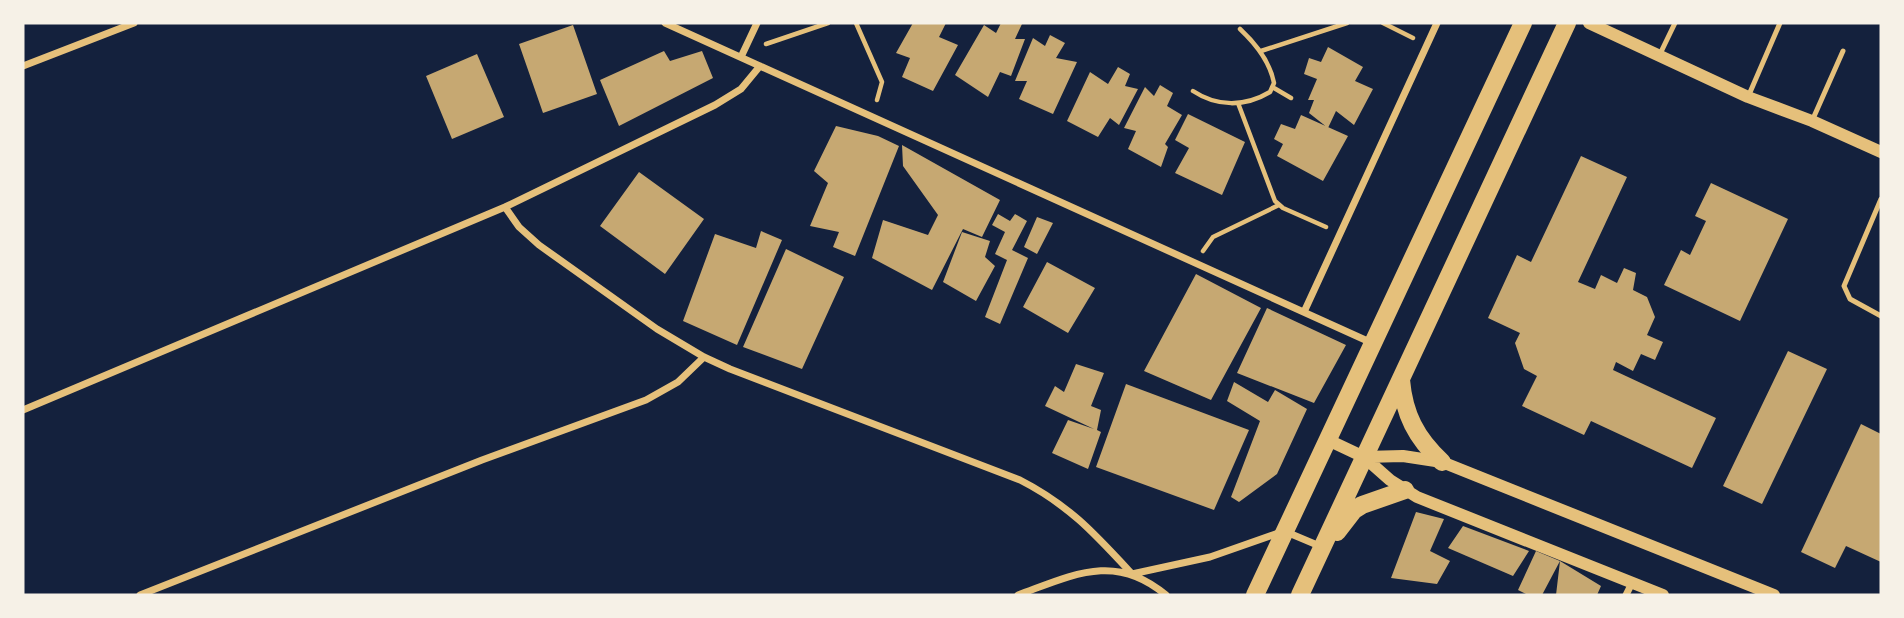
<svg xmlns="http://www.w3.org/2000/svg" width="1904" height="618" font-family="Bitter,serif">
<rect width="100%" height="100%" fill="#14213d"/>
<path fill="#c6a872" d="M913 23H946L939 37 958 45 933 91 902 77 910 58 896 53Z
M1001 23 1022 24 1015 39H1025L1011 76 1000 72 988 97 955 75 984 25 996 33Z
M573 25 597 94 543 113 519 44Z
M1050 35 1065 43 1056 58 1077 62 1053 114 1019 99 1027 81H1015L1033 38 1045 46Z
M1328 47 1363 67 1355 81 1373 89 1354 125 1336 111 1328 128 1309 113 1314 100H1308L1317 79 1304 74 1309 58 1321 62Z
M664 51 670 61 702 51 713 78 619 126 600 80Z
M477 54 504 117 452 139 426 76Z
M1118 67 1130 74 1125 86 1138 89 1119 125 1110 118 1098 137 1067 121 1090 72 1108 84Z
M1160 85 1173 93 1167 106 1182 115 1165 144 1168 147 1161 167 1128 149 1136 131 1124 128 1145 87 1154 96Z
M1188 114 1245 142 1222 195 1175 173 1189 148 1175 140Z
M1301 115 1348 136 1323 181 1277 156 1283 144 1274 139 1281 124 1295 129Z
M836 126 878 136 899 146 855 256 833 247 839 232 810 226 828 183 814 171Z
M902 145 1000 200 982 237 963 229 932 290 872 258 883 220 928 235 938 215 903 166Z
M1581 156 1627 177 1578 282 1595 289 1601 275 1617 283 1624 268 1636 273 1633 290 1647 297 1655 317 1647 335 1663 342 1655 360 1641 354 1633 371 1616 362 1613 370 1716 418 1692 468 1591 421 1584 435 1522 406 1537 376 1524 369 1515 343 1520 333 1488 318 1517 255 1531 262Z
M639 172 704 219 665 274 600 226Z
M1711 183 1788 219 1740 321 1664 285 1681 250 1690 255 1706 221 1695 216Z
M998 214 1010 221 1015 214 1027 221 1012 250 1028 258 1000 324 985 317 1007 260 995 254 1005 232 992 225Z
M1037 217 1053 223 1037 254 1024 247Z
M761 231 782 240 737 345 683 321 715 234 756 248Z
M962 232 990 241 985 257 995 266 976 301 943 282Z
M786 249 844 277 802 369 743 347Z
M1047 262 1095 288 1068 333 1023 307Z
M1196 274 1261 308 1211 400 1144 371Z
M1267 308 1346 345 1314 403 1237 373Z
M1788 351 1827 369 1762 504 1723 486Z
M1076 364 1104 373 1091 406 1101 410 1097 430 1101 432 1088 469 1052 453 1068 420 1094 429 1045 406 1055 386 1064 392Z
M1234 382 1268 402 1275 390 1307 409 1277 474 1239 502 1231 497 1260 421 1227 401Z
M1126 384 1249 430 1214 510 1096 467Z
M1861 424 1881 434V562L1846 546 1835 568 1801 552Z
M1416 512 1444 519 1430 551 1450 561 1437 584 1391 578Z
M1463 526 1529 551 1513 576 1448 548Z
M1536 551 1560 561 1542 595H1528L1518 590Z
M1560 561 1601 586 1597 595H1556Z"/>
<g fill="none" stroke-linecap="round" stroke-linejoin="round">
<path stroke="#e5c07b" stroke-width="4.5" d="M856 23 882 82 877 100
M1383 23 1413 38
M766 44 828 23
M1261 51 1347 23
M1274 88 1291 98
M1193 91C1217 107 1245 107 1270 92L1274 83C1270 61 1256 44 1240 29
M1238 103 1275 201 1283 208 1326 227
M1203 251 1213 237 1279 205"/>
<path stroke="#e5c07b" stroke-width="5" d="M1660 54 1675 23
M1748 97 1780 23
M1812 121 1843 51
M1881 199 1844 286 1850 299 1881 316"/>
<path stroke="#e5c07b" stroke-width="7" d="M665 23 1372 343
M741 57 757 23
M23 66 134 23
M505 207 519 227 539 245 657 329 704 357 730 369 1020 480C1069 505 1095 534 1132 574L1210 557 1284 531 1322 547
M1304 312 1437 23
M23 410 505 207 715 105 741 89 760 66
M140 595 482 460 646 400 678 382 704 357
M1018 595C1073 575 1115 552 1166 595
M1626 595 1632 583"/>
<path stroke="#e5c07b" stroke-width="12" d="M1589 23 1748 97 1812 121 1881 152
M1328 440 1364 457 1390 480 1417 497 1663 595
M1364 457 1403 456 1442 462 1774 595"/>
<path stroke="#e5c07b" stroke-width="18" d="M1401 380C1404 414 1416 438 1442 462
M1337 532 1354 510 1362 505 1405 490
M1255 595 1523 23
M1300 595 1567 23"/>
</g>
<rect width="1904" height="618" fill="none" stroke="#f6f1e7" stroke-width="49"/>
</svg>
